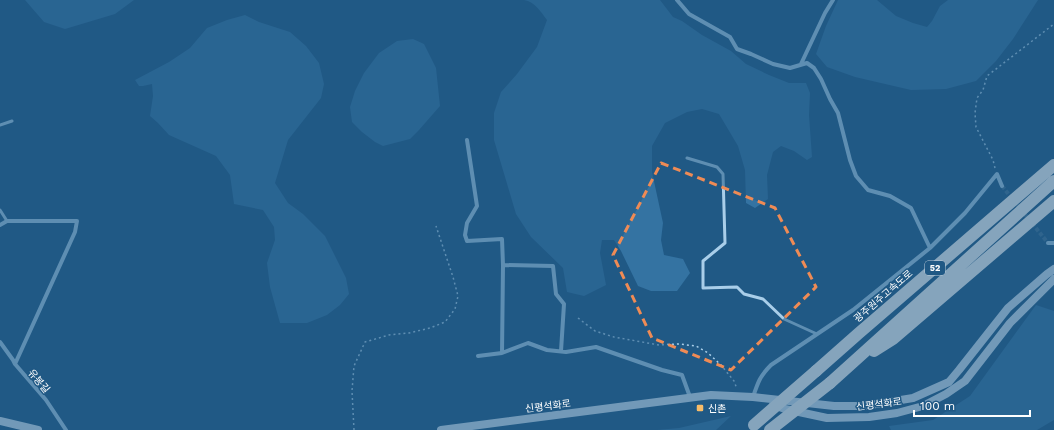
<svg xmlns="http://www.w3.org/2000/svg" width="1054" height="430" font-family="'Work Sans','Noto Sans KR',sans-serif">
<rect width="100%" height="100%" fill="#205985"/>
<path fill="#3473a2" d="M25 0H134L115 14 65 29 44 22Z
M524 0H660L673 17 682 21 702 35 731 51 746 64 769 75 789 83H806L810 93 809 115 812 157 807 160 794 151 781 146 773 152 767 175 768 199 755 208 746 203 745 170 738 146 719 114 702 109 687 112 665 123 652 146V172L663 223 661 240 664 255 683 259 690 273 677 291H651L638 286 621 251 614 240H602L600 253 606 285 584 296 567 292 563 268 531 237 516 214 494 140V113L501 92 517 74 537 47 547 20C541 12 535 2 524 0Z
M838 0H877L896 16 913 23 927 27 932 21 940 6 948 0H1038L1013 39 996 61 976 81 946 89 911 90 855 77 827 67 816 54 826 26Z
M245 15 259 22 290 32 306 46 319 63 324 84 321 98 288 140 275 183 288 203 303 214 325 236 346 278 349 294 340 305 327 315 307 323H280L270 287 267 263 275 240 274 227 263 210 234 204 230 175 216 156 169 135 158 123 150 116 153 96 152 84 143 86H139L135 80 169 62 190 48 207 28 227 20Z
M413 39 424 44 436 68 440 106 419 130 410 139 383 146 375 142 362 132 352 122 350 107 355 91 364 73 379 53 397 41Z
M1036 305 1054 311V420L1037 430H891L889 426 933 420 970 396Z
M731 416 716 430H657L679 428Z"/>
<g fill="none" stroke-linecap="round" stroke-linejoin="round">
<path stroke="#417297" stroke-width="4" stroke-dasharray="4 2" stroke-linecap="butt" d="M1002 186 1048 243"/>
<path stroke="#a9cee9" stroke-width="1.5" stroke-dasharray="2 3" stroke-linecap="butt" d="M995 168 993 160 976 127 975 113 977 98 983 90 987 76 1054 24
M578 318 595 331 614 337 659 345 679 344 696 346 708 353 721 365 734 381 737 389
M354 430 352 391 354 366 365 342 389 335 409 333 430 328 445 322 455 309 458 296 453 277 436 226"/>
<path stroke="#a9cee9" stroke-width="3" d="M0 125 12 121
M687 158 717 167 723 174 725 243 703 261V288L737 287 744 294 763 299 784 319 817 334
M0 210 7 221"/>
<path stroke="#a9cee9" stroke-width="4" d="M677 0 689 14 730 37 737 49 751 54 773 64 790 68 807 63 814 68 821 79 830 99 838 113 850 160 856 176 868 190 890 196 911 208 930 248
M801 64 825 13 833 0
M467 140 477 206 467 223 465 235 467 241 502 239 503 265 502 353
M0 225 7 221H77L75 232 15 364
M1048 243H1054
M503 265 553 266 556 294 564 304 561 351
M0 342 13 360 15 364 46 400 66 430
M478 356 502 353 528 343 547 350 566 352 596 347 662 370 682 375 690 397
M753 397C758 382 760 376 771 365L853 310 930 248 965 213 997 174 1002 186"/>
<path stroke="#d4e7f7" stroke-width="8" d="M773 405 785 409 827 418 869 417 897 413 923 406 946 394 965 381 1010 323 1054 279
M0 421 38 430
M441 430 711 395 753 397 834 406H864L913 398 949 382 959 370 989 332 1008 308 1047 274 1054 269"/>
<path stroke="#fff" stroke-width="12" d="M874 351 893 339 1054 201
M816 371 859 333 1054 165
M830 383 1054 181"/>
<path stroke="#fff" stroke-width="12" d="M754 425 816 371
M770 430 830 383"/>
</g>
<path d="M0 0H1054V430H0ZM661 163 775 208 816 287 731 370 652 338 613 255Z" fill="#205985" fill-opacity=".55" fill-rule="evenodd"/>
<path fill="none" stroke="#ef8b55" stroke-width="3" stroke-dasharray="8 5" stroke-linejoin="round" d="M661 163 775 208 816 287 731 370 652 338 613 255Z"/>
<rect fill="#f7bc69" stroke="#205985" stroke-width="1.5" x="696" y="404" width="8" height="8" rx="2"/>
<g text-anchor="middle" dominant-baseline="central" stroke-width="3" stroke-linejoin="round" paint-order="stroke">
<rect fill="#205985" stroke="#bccdda" stroke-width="1" x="925" y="261" width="20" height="14" rx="3"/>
<g font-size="9" font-weight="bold" fill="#fff">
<text x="935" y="268">52</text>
</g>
<g font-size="10" fill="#fff" stroke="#205985">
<text transform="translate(883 296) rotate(-41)">광주원주고속도로</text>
<text transform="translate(39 381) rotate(50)">유봉길</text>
<text transform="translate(879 404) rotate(-7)">신평석화로</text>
<text transform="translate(548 406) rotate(-7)">신평석화로</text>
</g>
<g font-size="10" fill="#fff" stroke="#205985" text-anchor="start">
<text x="708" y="408">신촌</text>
</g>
</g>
<path d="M914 410v6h116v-6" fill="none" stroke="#ffffff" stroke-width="2"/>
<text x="920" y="410" font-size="12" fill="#ffffff" stroke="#205985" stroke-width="3" paint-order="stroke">100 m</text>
</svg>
